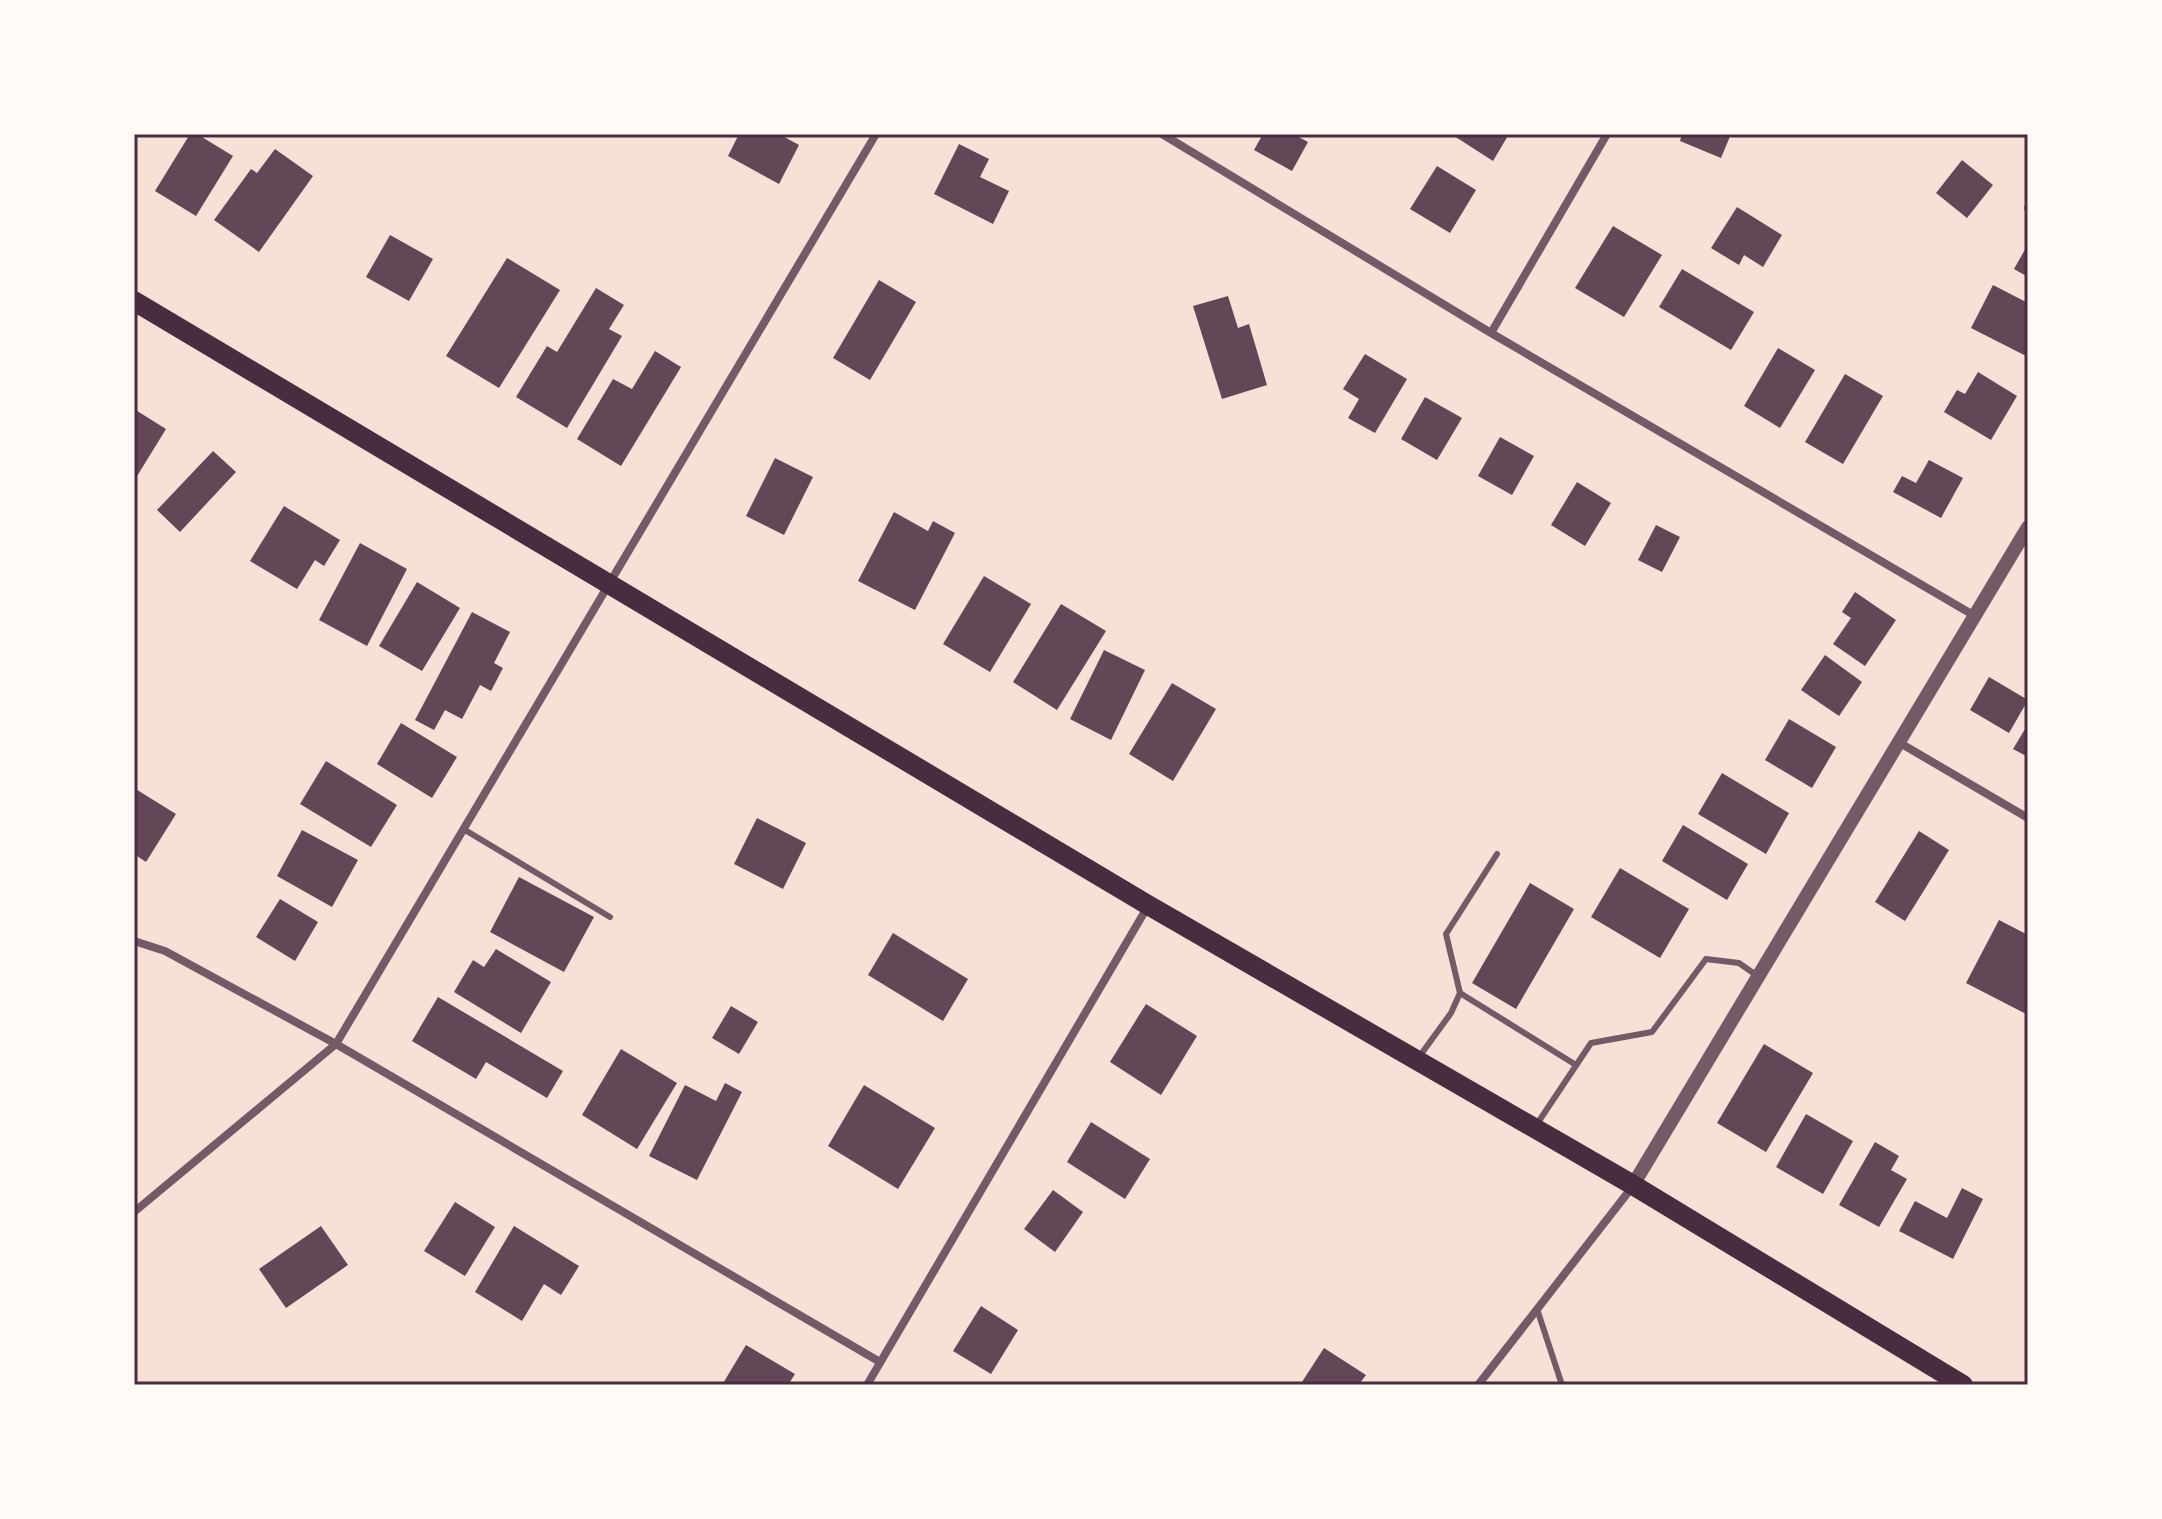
<svg xmlns="http://www.w3.org/2000/svg" width="2162" height="1519" font-family="Merriweather,serif">
<rect width="100%" height="100%" fill="#f7e1d7"/>
<path fill="#644757" d="M190 134H197L233 156 196 216 155 191Z
M739 134H779L799 145 779 184 728 156Z
M1263 134H1293L1308 142 1292 171 1254 150Z
M1451 134H1509L1493 161Z
M1682 134H1731L1721 158 1680 141Z
M959 144 989 159 980 177 1009 191 993 224 934 194Z
M275 149 313 176 259 252 214 220 251 169 257 173Z
M1962 160 1993 185 1967 218 1936 193Z
M1437 166 1476 190 1450 233 1410 209Z
M1737 207 1782 235 1763 267 1744 255 1739 265 1711 248Z
M1613 226 1662 255 1624 317 1575 288Z
M390 235 433 259 409 301 366 277Z
M2028 244V277L2014 269Z
M507 258 560 290 499 388 446 356Z
M1682 269 1754 312 1731 350 1659 307Z
M879 280 916 302 870 380 833 358Z
M1993 285 2028 303V357L1971 328Z
M596 288 624 305 609 329 622 336 567 428 516 397 547 346 557 352Z
M1228 296 1238 328 1249 324 1267 385 1222 399 1193 306Z
M1778 348 1815 370 1780 428 1744 406Z
M655 351 681 367 621 466 577 439 613 379 632 389Z
M1365 354 1407 379 1375 433 1348 418 1359 399 1343 389Z
M1978 372 2017 396 1991 440 1944 412 1957 390 1965 394Z
M1845 374 1883 396 1843 464 1805 442Z
M1425 397 1462 418 1437 460 1401 439Z
M134 409 166 429 134 481Z
M1500 437 1534 456 1512 495 1478 476Z
M213 451 236 472 180 532 157 510Z
M775 458 813 477 784 535 746 516Z
M1929 460 1963 478 1941 518 1893 492 1902 476 1916 483Z
M1577 482 1611 503 1585 546 1551 525Z
M284 506 340 540 324 566 315 560 297 589 250 561Z
M894 512 928 531 933 521 955 533 915 610 858 581Z
M1656 525 1680 537 1662 572 1638 560Z
M360 543 407 569 367 646 319 620Z
M984 576 1031 604 990 672 943 644Z
M417 582 460 608 422 671 379 646Z
M1855 592 1896 620 1865 666 1833 644 1851 618 1842 612Z
M1061 604 1106 631 1057 710 1013 682Z
M472 612 510 632 494 663 503 668 491 691 480 685 462 719 445 710 434 730 415 720Z
M1104 650 1145 670 1111 740 1070 719Z
M1825 655 1862 682 1839 716 1801 690Z
M1989 677 2028 700 2009 733 1970 710Z
M1172 683 1216 709 1173 781 1129 754Z
M1789 719 1836 747 1812 788 1765 760Z
M401 723 457 757 432 798 377 764Z
M2028 724V757L2013 749Z
M326 761 397 805 371 847 300 804Z
M1722 773 1789 813 1766 854 1698 814Z
M134 788 176 814 146 862 134 854Z
M757 818 806 843 783 889 734 864Z
M1683 825 1748 864 1727 900 1662 861Z
M302 830 358 860 332 907 277 876Z
M1919 831 1949 850 1905 921 1875 902Z
M1620 868 1689 909 1660 958 1591 917Z
M519 877 594 917 564 972 490 932Z
M1530 883 1574 909 1516 1009 1472 983Z
M280 899 318 922 295 961 256 937Z
M1999 920 2028 935V1015L1966 983Z
M893 933 968 979 943 1021 868 975Z
M496 949 551 982 521 1033 454 992 473 960 484 967Z
M438 997 563 1071 547 1098 486 1062 476 1079 412 1041Z
M1146 1004 1197 1036 1161 1095 1110 1062Z
M731 1006 758 1022 739 1054 712 1038Z
M1764 1044 1813 1073 1766 1152 1717 1123Z
M621 1049 677 1083 637 1149 582 1115Z
M725 1083 742 1092 697 1180 649 1156 685 1085 716 1101Z
M864 1085 935 1128 898 1189 828 1146Z
M1806 1114 1853 1141 1823 1194 1776 1167Z
M1091 1122 1150 1159 1125 1199 1067 1162Z
M1875 1142 1899 1156 1891 1170 1907 1179 1879 1227 1839 1205Z
M1962 1188 1983 1199 1953 1259 1899 1231 1915 1201 1947 1218Z
M1053 1190 1083 1212 1055 1252 1024 1229Z
M455 1202 495 1227 465 1276 424 1251Z
M321 1226 348 1265 286 1308 259 1269Z
M514 1226 579 1266 561 1295 544 1284 522 1321 475 1292Z
M981 1306 1018 1330 991 1374 953 1351Z
M746 1345 795 1374 788 1385H722Z
M1324 1348 1366 1375 1360 1383 1364 1385H1300Z"/>
<g fill="none" stroke-linecap="round" stroke-linejoin="round">
<path stroke="#755966" stroke-width="6" d="M2027 208H2028
M465 830 610 917
M1460 993 1576 1065
M1419 1057 1451 1013 1460 993 1446 934 1497 854
M1537 1124 1591 1043 1652 1032 1706 959 1739 963 1759 977
M1537 1309 1562 1385"/>
<path stroke="#755966" stroke-width="8" d="M1162 134 1491 333 1975 616
M1491 333 1607 134
M1900 743 2028 818
M134 941 165 951 336 1044 880 1362
M134 1212 336 1044 876 134
M867 1385 1148 906
M1478 1385 1633 1186"/>
<path stroke="#755966" stroke-width="14" d="M1633 1185 2028 527"/>
<path stroke="#4a2c40" stroke-width="20" d="M134 301 1148 905 1633 1185 1963 1385"/>
</g>
<rect width="2162" height="1519" fill="none" stroke="#fffaf5" stroke-width="272"/>
<rect x="136" y="136" width="1890" height="1247" fill="none" stroke="#4a2c40" stroke-width="3"/>
</svg>
